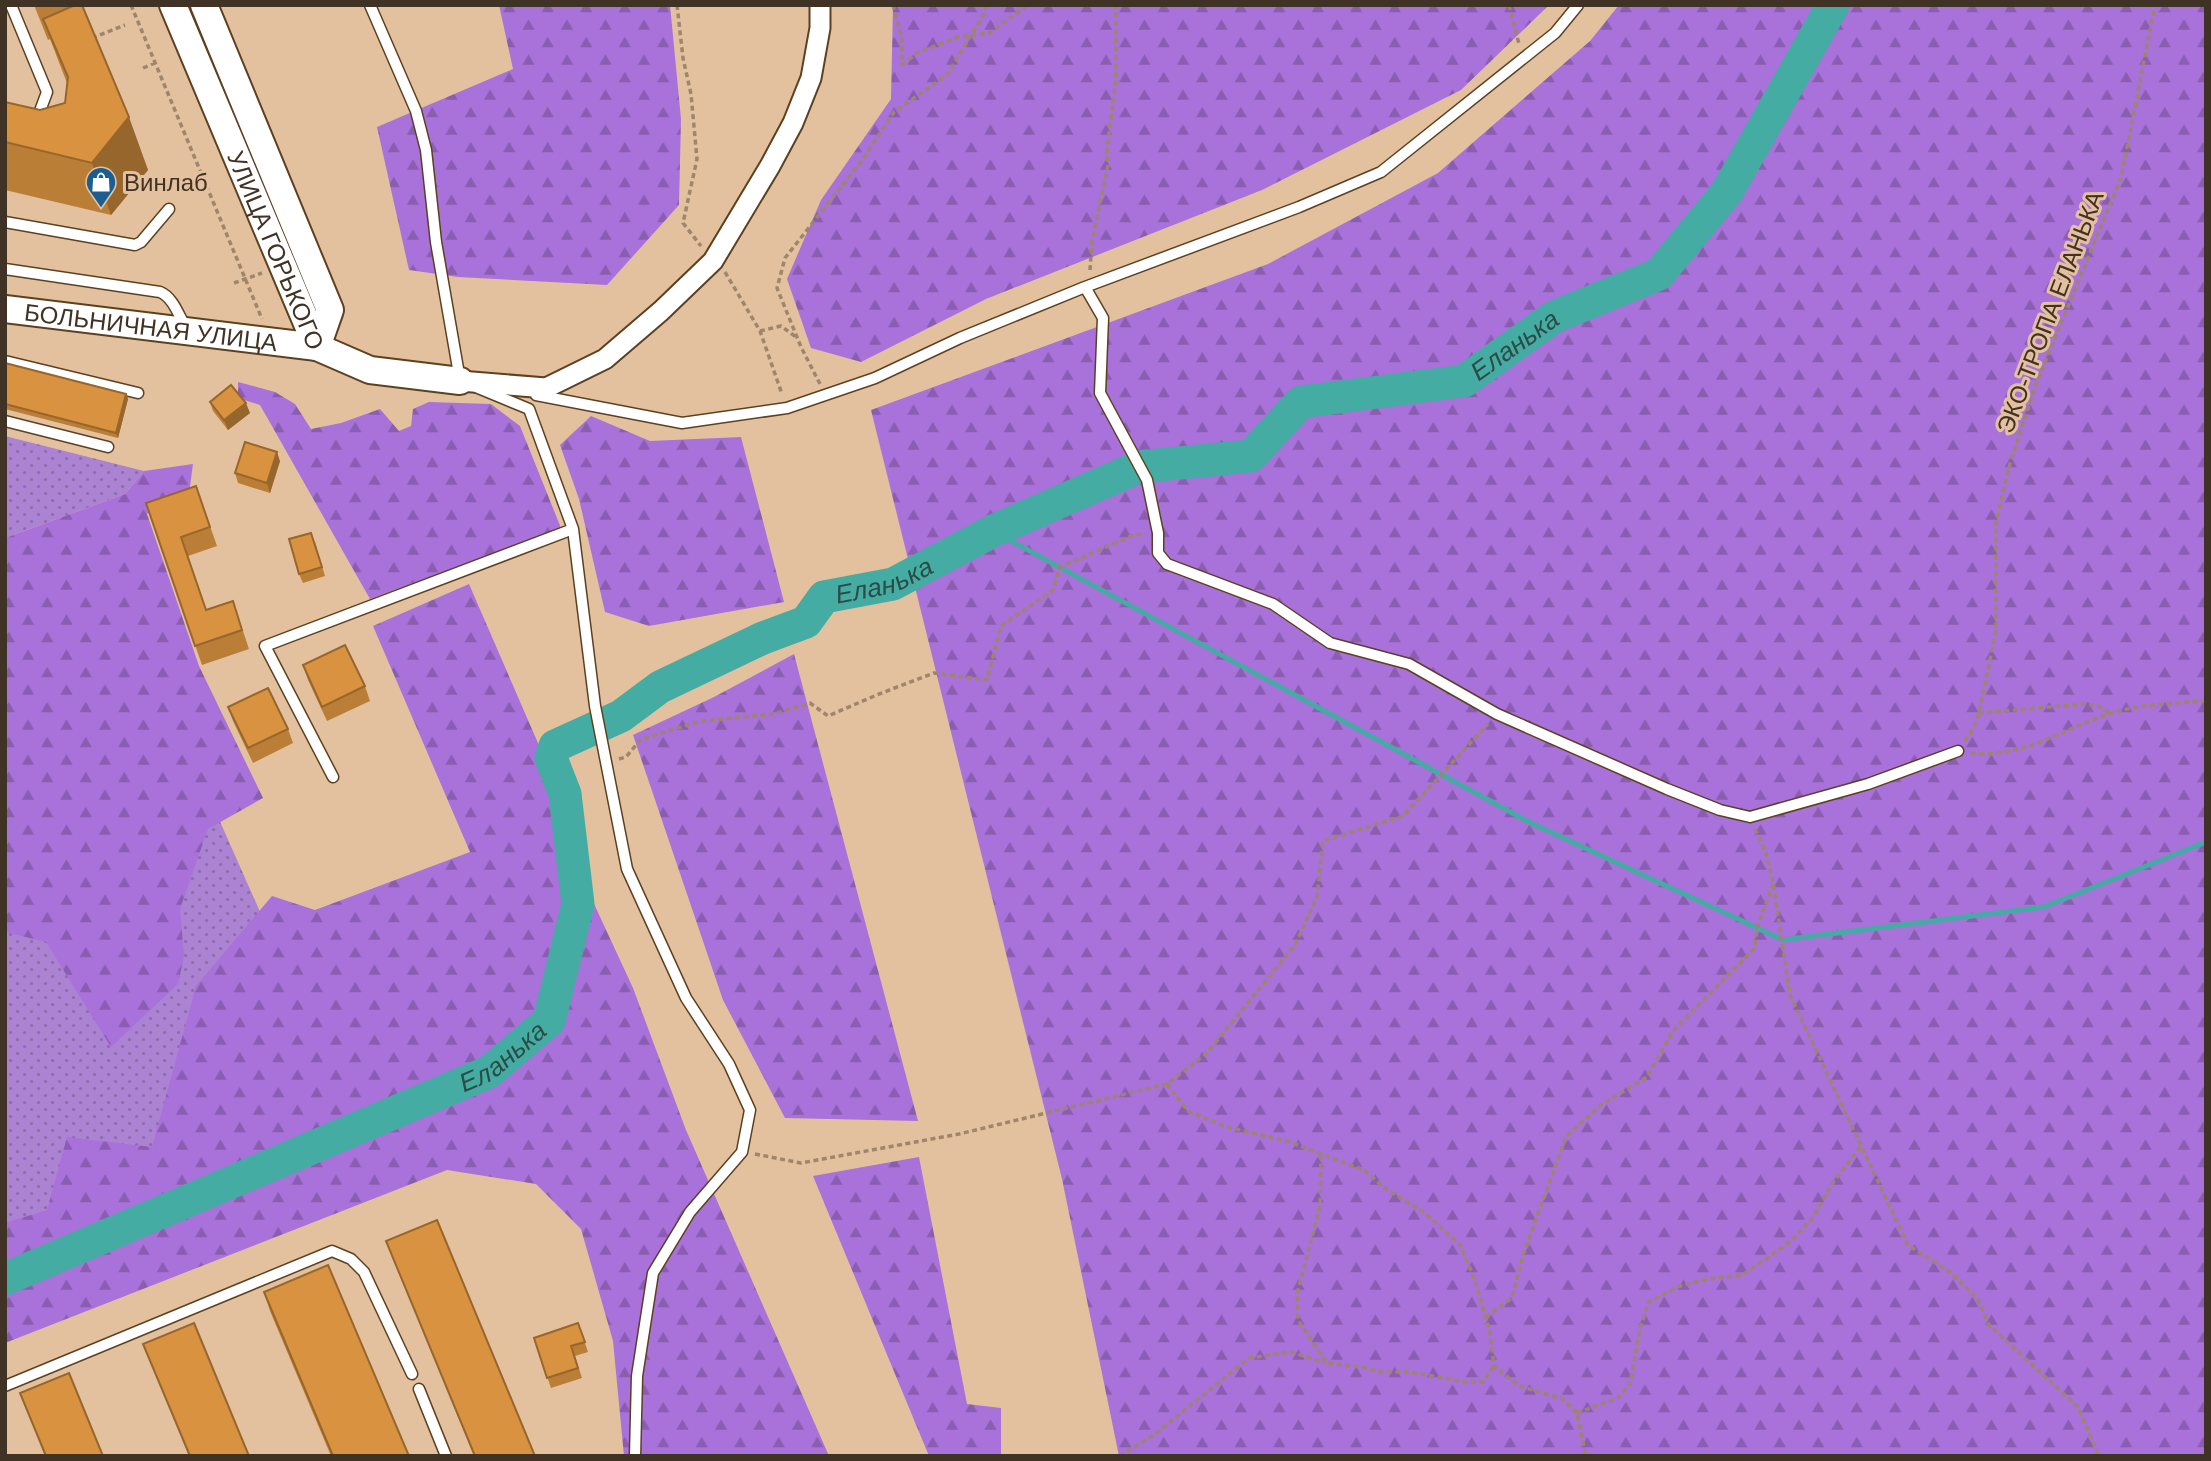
<svg xmlns="http://www.w3.org/2000/svg" width="2211" height="1461" font-family="Arial,sans-serif">
<defs>
<pattern id="grass-dots" width="8" height="8" patternUnits="userSpaceOnUse" patternTransform="scale(1.75)"><rect width="8" height="8" fill="#ac83d2"/><path d="M2 2h.1M6 6h.1" fill="none" stroke="#8d6caa" stroke-width="1.8" stroke-linecap="round"/></pattern>
<pattern id="forest-firs" width="22" height="20" patternUnits="userSpaceOnUse" patternTransform="scale(1.75)"><rect width="22" height="20" fill="#a971da"/><path d="M5 1l3.5 6h-7zM16 11l3.5 6h-7z" fill="#8b5db1"/></pattern>
</defs>
<rect width="100%" height="100%" fill="#e4c19e"/>
<path fill="url(#grass-dots)" d="M5 436 144 471 125 494 5 538Z
M167 702 280 957 517 1006 5 1233V764Z"/>
<path fill="url(#forest-firs)" d="M499 5H670L681 119 679 205 607 285 458 277 409 270 377 127 513 69Z
M893 5H1549L1461 90 1262 190 986 299 861 362 811 348 787 279 821 200 891 99Z
M1619 5H2206V1456H1119L1062 1179 871 410 1268 264 1438 173 1590 41Z
M238 382 275 392 295 404 311 429 341 423 380 409 399 431 411 426 413 409 429 402 491 404 520 426 561 528 370 599 260 405 238 398Z
M591 416 650 441 741 437 784 602 649 626 605 612 579 499 560 445Z
M193 464 189 494 147 514 199 666 263 798 208 829 180 909 184 956 178 984 111 1047 46 942 5 932V538L125 494 144 471Z
M469 584 541 750 564 839 633 988 686 1130 829 1456H624L613 1341 581 1229 536 1184 447 1170 5 1343V1223L47 1210 67 1137 152 1147 196 986 272 896 315 910 470 852 373 626Z
M794 654 918 1121 785 1118 723 1000 633 735 714 697Z
M919 1157 967 1404 1001 1408V1456H929L813 1176Z"/>
<g fill="none" stroke-linecap="round" stroke-linejoin="round">
<path stroke="#45aca3" stroke-width="5" d="M993 531 1529 822 1783 940 2044 907 2206 842"/>
<path stroke="#45aca3" stroke-width="33" id="s1" d="M5 1279 489 1072 549 1021 578 904 565 794 551 758 555 746 621 716 660 687 763 638 806 622 824 597 893 584 993 531 1139 467 1251 456 1301 402 1464 381 1554 317 1659 274 1727 192 1833 5"/>
<g stroke="#5d4020" stroke-width="13">
<path id="service" d="M11 5 47 92 40 111 33 117
M370 5 416 111 426 150 436 242 460 380
M5 222 135 245 141 242 169 209
M5 269 160 292C173 297 179 316 186 328
M1085 287 1103 318 1100 393 1147 480 1158 533V553L1167 564 1273 604 1330 643 1409 664 1497 714 1667 789 1720 810 1750 817 1868 784 1958 751
M5 361 138 393
M478 388 529 409 573 529 595 706 627 869 686 998 729 1064 750 1110 742 1152 690 1212 653 1273 637 1376 635 1456
M536 395 682 423 787 408 875 378 960 338 1085 287 1299 207 1381 172 1555 33 1578 5
M5 421 108 447
M333 777 265 646 573 529
M5 1386 332 1251 351 1259 364 1272 412 1374
M419 1389 446 1456"/>
</g>
<g stroke="#5d4020" stroke-width="23">
<path id="minor" d="M460 381 546 388 605 359 661 311 713 261 770 166 793 123 811 78 820 28V5"/>
</g>
<g stroke="#5d4020" stroke-width="30">
<g id="secondary">
<path id="s2" d="M173 5 317 347"/>
<path d="M204 5 330 310 317 347"/>
<path id="s3" d="M5 309 317 347 370 370 460 381"/>
</g>
</g>
<path stroke="#9f856b" stroke-width="3.5" stroke-dasharray="5 3.5" stroke-linecap="butt" d="M131 5 262 319
M677 5 683 58 691 94 697 159 683 223 701 246
M893 5 902 38V65
M1509 5 1519 44
M92 38 125 25
M902 65 917 53 958 37 989 33 1028 5
M143 68 155 63
M1090 270 1092 240 1108 166 1107 149 1116 80V5
M725 272 760 331 782 394
M234 283 262 273
M760 331 781 326 796 337
M820 384 801 347 777 288 785 258 863 159 894 112 947 75 984 14 986 5
M1979 713 2085 704 2098 706 2110 713
M1965 741 1973 729 1979 713 1996 631V523L2009 467 2036 384 2121 178 2155 5
M1971 753C2021 759 2063 729 2109 714 2139 704 2175 703 2206 701
M619 759 626 757 641 739 701 721 774 714 810 703 828 716 879 694 934 673 987 680 1001 626 1053 590 1060 567 1134 535 1146 534
M1755 829 1766 853 1773 882 1790 995 1908 1245 1950 1272 1977 1298 1989 1325 2078 1407 2099 1456
M1167 1084 1188 1111 1227 1127 1287 1141 1364 1170 1386 1189 1425 1213 1461 1246 1476 1283 1490 1333 1494 1366 1519 1386 1563 1399 1577 1413 1586 1456
M755 1154 801 1163 959 1134 1167 1084 1207 1053 1295 945 1317 897 1323 841 1403 816 1488 724
M1321 1155 1320 1206 1297 1294 1298 1320 1327 1363 1360 1367 1382 1372H1411L1465 1382H1483L1494 1366
M1486 1317 1512 1298 1523 1255 1566 1137 1601 1105 1647 1077 1673 1031 1755 948 1757 928 1773 884
M1577 1413 1618 1398 1630 1384 1640 1329 1649 1302 1680 1286 1708 1279 1742 1275 1769 1257 1791 1241 1812 1219 1832 1184 1861 1146
M1120 1456 1155 1434 1249 1358 1291 1352 1325 1363"/>
<use href="#service" stroke="#fff" stroke-width="10"/>
<use href="#minor" stroke="#fff" stroke-width="19"/>
<use href="#secondary" stroke="#fff" stroke-width="26"/>
</g>
<path fill="#ba7e37" d="M34 5H82L148 170 111 215 5 190V102L40 110 65 103 67 83 50 39 48 40Z
M5 363 126 394 128 399 118 438 5 409Z
M210 402 250 413 228 430 213 411Z
M280 461 270 493 238 483 235 473Z
M196 486 217 546 188 556 206 610 233 601 249 649 202 665 146 503Z
M315 542 325 576 303 583 299 574Z
M303 665 365 686 370 701 327 721 308 680Z
M228 707 288 729 293 743 253 763 233 721Z
M386 1241 535 1456H474Z
M264 1292 409 1456H331L270 1311Z
M578 1323 588 1352 575 1356 582 1378 551 1388 534 1338Z
M143 1344 249 1456H189Z
M20 1393 103 1456H45Z"/>
<path fill="#97662d" d="M129 117 148 170 111 215 92 163Z
M126 394 128 399 118 438 116 433Z
M246 403 250 413 228 430 224 420Z
M277 452 280 461 270 493 267 483Z"/>
<path fill="#d89240" stroke="#97662d" stroke-width="2" d="M75 5H82L129 117 92 163 5 142V102L40 110 65 103 68 77 43 19Z
M5 363 126 394 116 433 5 404Z
M231 385 246 403 224 420 210 402Z
M245 442 277 452 267 483 235 473Z
M196 486 210 527 181 537 206 610 233 601 242 630 195 646 146 503Z
M311 533 322 567 299 574 289 539Z
M345 645 365 686 322 707 303 665Z
M268 688 288 729 248 748 228 707Z
M437 1220 535 1456H475L386 1241Z
M328 1265 409 1456H333L264 1292Z
M194 1323 249 1456H190L143 1344Z
M578 1323 585 1342 571 1346 578 1368 547 1378 534 1338Z
M69 1373 103 1456H46L20 1393Z"/>
<defs>
<g id="shop-pin" transform="scale(1.575)"><path d="M0 17L-7.5 6A9.5 9.5 0 1 1 7.5 6Z" fill="#1a5e92" stroke="#e4c19e"/><path d="M-5-2.5h2.3a2.7 3.5 0 0 1 5.4 0H5L5.5 6h-11ZM-1.5-2.5h3a1.5 2.3 0 0 0-3 0Z" fill="#fff"/></g>
</defs>
<g fill-rule="evenodd">
<use href="#shop-pin" x="101" y="182"/>
</g>
<g text-anchor="middle" dominant-baseline="central" stroke-width="6" stroke-linejoin="round" paint-order="stroke">
<g font-size="24" fill="#403224" stroke="#e4c19e" text-anchor="start">
<text x="124" y="182">Винлаб</text>
</g>
<g font-size="24" fill="#403224" stroke="#e4c19e">
<text stroke="none"><textPath href="#s2" startOffset="266">УЛИЦА ГОРЬКОГО</textPath></text>
<text transform="translate(2050 312) rotate(-69)">ЭКО-ТРОПА ЕЛАНЬКА</text>
<text stroke="none"><textPath href="#s3" startOffset="147">БОЛЬНИЧНАЯ УЛИЦА</textPath></text>
</g>
<g font-size="26" font-style="italic" fill="#2c4c48" stroke="#e4c19e">
<text stroke="none"><textPath href="#s1" startOffset="1955">Еланька</textPath></text>
<text stroke="none"><textPath href="#s1" startOffset="1262">Еланька</textPath></text>
<text stroke="none"><textPath href="#s1" startOffset="546">Еланька</textPath></text>
</g>
</g>
<rect width="2211" height="1461" fill="none" stroke="#403224" stroke-width="14"/>
</svg>
